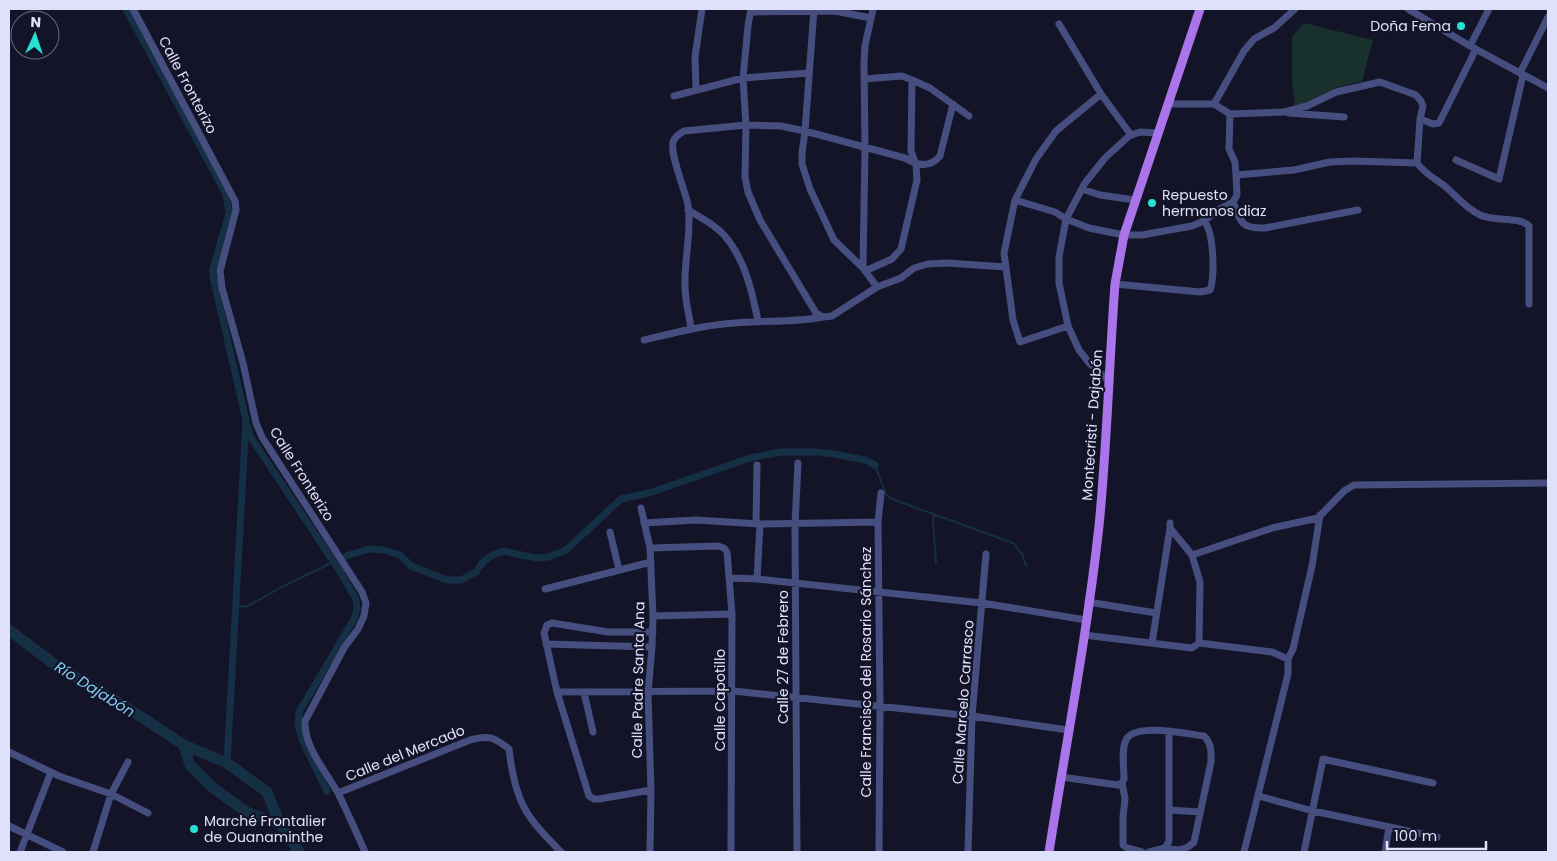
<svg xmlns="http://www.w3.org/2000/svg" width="1557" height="861" font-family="Poppins,sans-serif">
<rect width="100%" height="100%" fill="#141428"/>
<path fill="#18312c" d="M1304 23 1373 40 1362 81 1335 88 1295 108 1292 80V37Z"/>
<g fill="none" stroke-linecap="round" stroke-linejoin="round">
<path stroke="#152f45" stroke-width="2" d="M875 465 886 494 892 499 1013 543 1022 554 1026 566
M934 516 933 520 936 563
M235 605 246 607 280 588 335 561"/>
<path stroke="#152f45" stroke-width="7" d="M126 9 226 194 229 213 213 269V277L246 420 227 763
M248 427 250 436 339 570 356 599 357 609 354 619 299 712 298 726 303 742 327 791
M346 556 369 549 384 550 400 555 411 566 447 580H461L476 572 483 562 491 556 503 551 536 558 548 557 566 550 621 499 649 493 750 458 781 452H816L834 454 865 460 875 465"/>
<path stroke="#152f45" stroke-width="11" d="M9 630 58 667 126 707 184 745 227 763 267 792 280 824 299 852
M184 745 190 765 212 787 248 813 280 824"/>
<path stroke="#464e80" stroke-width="7" d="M133 9 235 201 236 210 220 271 222 288 243 363 256 423 262 437 362 592 366 603 364 616 358 629 344 648 305 721C304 748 327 772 339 795 348 814 357 833 365 852
M751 9 748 26 743 78 746 125 745 177 748 192 760 220 816 313 823 317 832 316 877 287 901 278 914 268 928 264 947 263 1006 267
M814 9 805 131 802 153V164L810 189 834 240 863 268
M873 9 865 46 864 63 865 148 863 268 877 287
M1408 9 1470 46 1548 88
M751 12 835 11 871 18
M1059 24 1101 94 1128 131 1132 135
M1470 46 1489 9
M1520 73 1548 17
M864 79 902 76 912 80 930 88 969 116
M696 90 695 57 702 9
M674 96 743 78 809 73
M1168 104H1214
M1289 113 1344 117
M1230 114 1284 112 1307 106 1336 92 1380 82 1416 95 1421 101 1423 106 1420 119 1417 163C1426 175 1436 179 1447 188 1458 198 1467 209 1480 215 1495 222 1519 216 1529 226V304
M1420 119 1433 124 1439 123 1476 49
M1456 160 1499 179 1523 75
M1236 175 1294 170 1330 162 1354 161 1417 163
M1082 189 1100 195 1135 200
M1015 200 1055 212 1066 219 1089 228 1124 235
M1233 202C1241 222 1241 229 1265 228L1358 210
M688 210C700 217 714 224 724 235 745 259 752 291 758 321
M1124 235H1142L1192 226 1204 221 1216 211 1233 202 1237 195 1236 175 1235 162 1229 149 1230 114 1214 104 1244 51 1254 39 1274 28 1295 9
M865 271 892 259 901 249 917 180 916 165 911 151 912 80
M1115 284 1200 292 1210 290C1215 276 1214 232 1204 221
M1068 326 1020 342 1013 320 1004 253 1015 200 1036 159 1056 131 1101 94
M691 328C689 314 685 301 685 286 684 259 692 232 688 205 685 189 670 156 673 142 675 136 679 134 684 131L746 125 781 126 805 131 905 158C918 166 930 168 940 156L953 104
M644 340C674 333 703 325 735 323 764 320 793 323 823 317
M1108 380 1090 364 1079 350 1068 326 1059 283V257L1066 219 1085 183 1105 158 1129 136 1140 132 1158 133
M641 508 650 548 653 616 652 647 648 693 651 790 650 852
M644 523 696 520 760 524 878 522
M756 524 757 465
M1170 528 1192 555 1200 582 1199 643
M610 532 619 570
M650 548 718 546 724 548 727 552 732 614 731 852
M1192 555 1272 528 1318 518 1344 491 1354 485 1548 483
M730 578 757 579 982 603 1086 620
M757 579 760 524
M545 589 651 562
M1088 602 1156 613
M653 616 732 614
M1084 635 1192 648 1199 643 1272 652 1288 659
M1152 643 1170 528V523
M546 644 652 647
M557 692 733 691 972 716 1068 730
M584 692 593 732
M9 752 59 776 111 794 128 762
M1061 777 1118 785 1122 783 1124 779C1124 767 1121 750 1126 740 1134 722 1188 734 1204 736 1212 744 1211 752 1211 762L1194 842C1185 851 1177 851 1165 848
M1122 783 1125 799 1123 817V845L1127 848 1142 852
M651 790 599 799H594L589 796 557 692 544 633 547 625 552 623 608 632H653
M338 793 470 740C489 735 494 737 509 749 515 801 524 815 561 852
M1259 796 1313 811 1437 837
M1169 810 1200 812
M9 826 63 852
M20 852 51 772
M93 852 111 794 148 813
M797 852 795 525 798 463
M879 852 880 706 878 522 881 493
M968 852 972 716 986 554
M1149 852 1165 848 1169 841V731
M1244 852 1288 674V659L1293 649 1312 566 1320 515
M1304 852 1323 759 1433 783
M1385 852 1389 827"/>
<path stroke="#aa75eb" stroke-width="9" d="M1049 852C1066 744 1087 635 1099 526 1107 446 1109 364 1115 284L1124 235 1200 9"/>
</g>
<g fill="#26e0d1" stroke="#141428" stroke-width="2">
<circle cx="1461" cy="26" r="5"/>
<circle cx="1152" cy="203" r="5"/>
<circle cx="194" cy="829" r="5"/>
</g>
<g text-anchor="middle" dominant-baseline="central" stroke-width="4.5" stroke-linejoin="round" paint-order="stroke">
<g font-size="14" fill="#dfe1fa" stroke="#141428" text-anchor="start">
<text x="1451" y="26" text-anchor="end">Doña Fema</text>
<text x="1162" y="195">Repuesto<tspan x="1162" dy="16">hermanos diaz</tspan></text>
<text x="204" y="821">Marché Frontalier<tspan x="204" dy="16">de Ouanaminthe</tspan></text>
</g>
<g font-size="14" fill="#dfe1fa" stroke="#141428">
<text transform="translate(188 85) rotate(62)">Calle Fronterizo</text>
<text transform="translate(1092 425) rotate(-86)">Montecristi - Dajabón</text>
<text transform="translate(302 474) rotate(58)">Calle Fronterizo</text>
<text transform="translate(783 657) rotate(-90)">Calle 27 de Febrero</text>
<text transform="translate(866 672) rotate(-90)">Calle Francisco del Rosario Sánchez</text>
<text transform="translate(638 680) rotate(-89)">Calle Padre Santa Ana</text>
<text transform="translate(720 700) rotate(-90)">Calle Capotillo</text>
<text transform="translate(963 702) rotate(-86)">Calle Marcelo Carrasco</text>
<text transform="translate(405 753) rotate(-22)">Calle del Mercado</text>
</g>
<g font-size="15" font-style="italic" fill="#7cccec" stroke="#141428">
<text transform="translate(95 689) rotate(32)">Río Dajabón</text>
</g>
</g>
<rect width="1557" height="861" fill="none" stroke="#dfe1fa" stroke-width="20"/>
<g transform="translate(35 35) rotate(3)"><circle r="24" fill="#141428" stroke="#65667c"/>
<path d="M0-4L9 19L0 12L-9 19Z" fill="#26e0d1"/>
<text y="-8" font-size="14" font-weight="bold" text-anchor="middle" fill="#dfe1fa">N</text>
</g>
<path d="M1387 841v8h99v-8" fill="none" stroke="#dfe1fa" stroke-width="2.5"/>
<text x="1394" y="841" font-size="15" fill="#dfe1fa" stroke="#141428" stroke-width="4" paint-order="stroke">100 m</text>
</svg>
